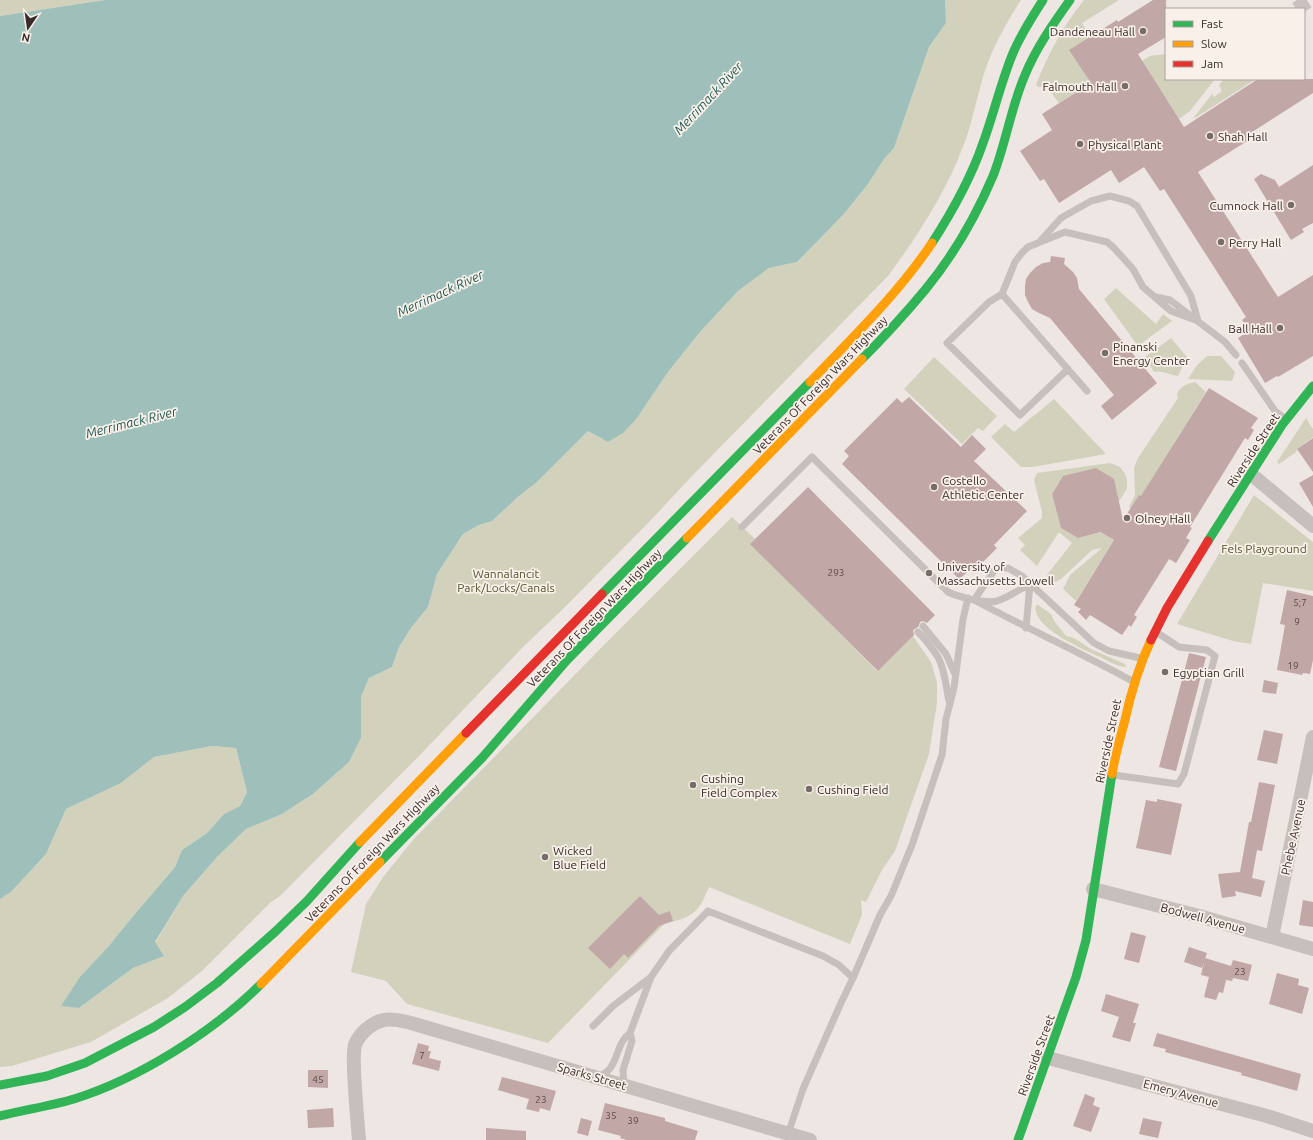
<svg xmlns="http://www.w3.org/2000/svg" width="1313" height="1140" font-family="Ubuntu,sans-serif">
<rect width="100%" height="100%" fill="#eee6e3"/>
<path fill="#d2d2bc" d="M0 0H105L0 16Z
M945 0H1021C1007 22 993 46 985 71 977 95 973 121 964 144 946 193 918 235 888 276L692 476 651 520 564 608 524 646 419 756 280 896 270 903 202 971 168 998 91 1042 12 1066 0 1067V899L11 892 46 854 66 809 121 783 154 757 212 746 236 748 247 792 240 806 224 814 207 833 182 850 175 867 129 921 108 947 79 1008 133 968 163 956 155 943 183 896 217 857 246 829 282 814 313 794 349 762 361 738V697L369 678 392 667 399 647 411 628 428 607 437 574 463 534 479 525 492 521 519 496 537 482 588 431 602 439 637 418 668 372 700 332 738 291 769 268 797 262 843 215 868 184 884 159 894 148 929 47 946 23Z
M1084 0H1119L1082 23 1090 37 1070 50 1091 83 1059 103 1046 86 1038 87 1036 85C1048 54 1063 26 1084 0Z
M1166 54V79H1215L1190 111 1179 119 1142 61 1150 56Z
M1224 79H1256L1195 118 1194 117 1212 94 1214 97 1222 91 1219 85Z
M1116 288 1156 324 1163 314 1172 321 1138 346 1104 299Z
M1171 338 1187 357 1178 376C1170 375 1162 370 1154 372L1145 357Z
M1207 356H1221L1235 372 1232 381 1188 379 1197 365Z
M934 357 997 416 983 431 978 428 962 444 904 389Z
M1195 382 1206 392 1133 510 1129 507 1135 495 1134 468 1138 458 1178 398 1177 394C1180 386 1187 384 1195 382Z
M1054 399 1106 454 1033 467H1021L991 437 1005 424 1014 432Z
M1306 418 1313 429V437L1297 449 1296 452 1279 464 1277 462Z
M1110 463 1120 467 1125 474 1127 480V489L1119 501 1063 476 1052 494 1061 528 1078 538 1099 532 1114 540 1076 601 1063 589 1070 575 1102 548 1092 550 1061 579 1055 582 1046 576 1072 543 1059 532 1037 566 1020 550 1025 545 1018 538 1042 518V512L1034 480 1037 473Z
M1254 495 1313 542V591L1263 583 1251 644 1233 641 1177 624Z
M732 517 755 539 751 544 877 671 913 636 931 662 937 682V703L929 754 895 851 882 870 866 902 861 900 862 915 850 944 709 887C706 893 704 899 701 904 693 917 679 921 665 923L548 1043 407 1004 386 981 351 972 366 904 383 877 413 840 604 645Z
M1036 605H1038L1051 614 1054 621 1066 636 1074 638 1091 649 1125 664 1126 667C1118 667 1108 661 1100 657 1085 650 1030 627 1036 605Z"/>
<path fill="#9fc0ba" d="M105 0H945L946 23 929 47 894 148 884 159 868 184 843 215 797 262 769 268 738 291 700 332 668 372 637 418 623 433 608 442 588 431 537 482 519 496 492 521 479 525 463 534 437 574 428 607 411 628 399 647 392 667 369 678 361 697V738L349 762 313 794 282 814 246 829 217 857 183 896 155 942 164 956 133 968 79 1008 61 1006 80 977 108 947 129 921 175 867 182 850 207 833 224 814 240 806 247 792 236 748 212 746 154 757 121 783 66 809 46 854 11 892 0 899V16Z"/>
<path fill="#c1a7a5" d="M1153 0H1166V37L1138 54 1184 127 1258 79H1313V93L1249 134 1252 138 1198 172 1278 297 1313 275V356L1278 377 1277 376 1265 383 1238 338 1249 331 1242 320 1246 317 1164 189 1160 191 1144 167 1119 183 1111 170 1059 203 1044 179 1040 181 1020 151 1052 130 1042 114 1091 83 1069 50 1117 20 1118 22Z
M1313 165V223L1302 229 1304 232 1291 240 1254 179 1261 174 1275 180 1279 187Z
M1051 256 1065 258 1064 264 1073 272 1077 278 1079 289 1157 383 1112 420 1101 406 1114 395 1050 318 1039 313 1032 309 1028 302 1025 295V287L1026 279 1030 273 1036 267 1043 263 1050 262Z
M1209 388 1258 418 1251 428 1254 430 1248 440 1245 438 1190 527 1192 528 1186 538 1190 540 1176 563 1169 559 1134 615 1137 617 1131 627 1129 625 1122 635 1090 615 1086 620 1078 612 1081 609 1074 605 1114 540 1100 532 1078 538 1061 528 1052 494 1063 476 1096 468 1114 479 1123 520 1139 495 1141 496Z
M909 397 961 447 972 435 986 449 974 461 1027 511 994 545 997 548 972 573 970 570 959 579 842 464 849 456 844 451 897 398 902 403Z
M1313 438V472L1297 449Z
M1313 475V507L1299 483Z
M808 487 935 615 927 623 923 621 920 622 918 627 913 630 914 635 878 671 750 544Z
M1287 590 1313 596V660L1310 674 1303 673 1302 675 1277 670 1285 625 1280 624Z
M1189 653 1206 657 1176 771 1159 767Z
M1264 680 1278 683 1276 694 1262 692Z
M1264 730 1283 734 1277 764 1257 760Z
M1259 782 1275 785 1262 851 1257 850 1252 878 1265 881 1261 897 1235 891 1236 896 1222 898 1218 874 1240 872 1249 822H1251Z
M1157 799 1182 804 1171 855 1136 848 1146 800 1157 802Z
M640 896 659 915 670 911 673 921 659 926 628 958 624 954 610 969 588 948Z
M1303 900 1313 902V927L1299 925Z
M1131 932 1146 936 1139 963 1124 959Z
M1189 947 1207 953 1202 968 1184 962Z
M1205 958 1231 966 1233 960 1252 965 1248 981 1233 978 1232 981 1226 980 1223 993 1219 992 1216 1000 1204 997 1209 977 1201 975Z
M1277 973 1299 979 1298 985 1309 988 1302 1014 1269 1004Z
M1106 994 1139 1004 1133 1023H1136L1130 1042 1112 1037 1119 1017 1101 1011Z
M1157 1033 1301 1074 1297 1091 1241 1075 1242 1073 1165 1052 1166 1049 1153 1046Z
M418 1043 429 1046 428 1051H431L429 1058 441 1061 439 1071 412 1064Z
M308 1070H328V1088L308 1087Z
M502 1077 556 1091 550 1111 540 1108 539 1112 526 1109 529 1099 498 1090Z
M1085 1094 1095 1098 1093 1105 1100 1108 1091 1132 1073 1126Z
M605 1103 665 1118V1121L698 1131 695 1140H627L620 1138 621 1136 598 1130Z
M333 1108 334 1127 308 1128 307 1110Z
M581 1118 592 1121 588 1136 577 1133Z
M1143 1118 1162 1122 1158 1138 1139 1134Z
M486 1128 526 1131V1140H486Z"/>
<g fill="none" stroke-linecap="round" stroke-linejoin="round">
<path stroke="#cac1be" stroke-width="14" stroke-dasharray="14 7" stroke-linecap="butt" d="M1296 9 1310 0"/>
<path stroke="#c7bfbb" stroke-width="7" d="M1041 240 1061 218 1091 201 1110 196 1129 201 1137 206 1191 296 1198 321
M1002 294 989 302 947 343 1020 415 1068 369
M1156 297 1170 300 1225 342 1236 355
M1242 363 1275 411 1286 419
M1087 391 1002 294 1015 262 1021 254 1028 247 1065 232 1107 242 1114 248 1133 269 1143 287 1171 311 1198 321
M742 527 812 457 948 592C958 597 986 604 997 601 1007 598 1020 589 1030 584
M974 600 996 568H1008L1022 576 1094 643 1109 651 1140 658
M976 601C1028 629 1082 653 1134 682
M923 626 946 654 955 674
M1026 628 1030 584
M918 632C925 639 932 648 938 657 945 670 946 687 949 701
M1114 775 1178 784 1184 774 1215 656 1207 650 1179 647 1156 632
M593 1026 613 1006 651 977
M598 1078C603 1074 608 1072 611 1067 619 1055 618 1042 630 1033L651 977 669 951 708 911 823 956 839 965 853 978
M624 1085 623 1070 632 1041 630 1033
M788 1134 803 1089 840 1005 853 978 880 915 891 896 912 845 942 755 946 719 954 688 963 619 968 598"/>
<path stroke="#c7bfbb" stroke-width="14" d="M1251 474 1313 526
M1093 889 1199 916 1313 949
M1272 937 1313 737
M1048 1058 1267 1116 1313 1131
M359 1140C357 1117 355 1093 354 1070 354 1062 353 1053 355 1045 359 1034 372 1022 384 1020 394 1018 402 1021 411 1023L810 1140"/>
<path stroke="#30b455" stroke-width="9" d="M932 243C952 212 971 178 983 143 994 113 1001 82 1013 53 1021 34 1032 17 1043 0
M862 359C884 337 905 314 925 290 953 256 976 216 993 176 1006 143 1011 107 1025 75 1036 48 1053 24 1070 0
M1208 541 1282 425 1313 386
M602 594 810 382
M380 862 482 758 567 660 687 538
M0 1085 47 1076 85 1063 154 1027 185 1007 217 983 276 931 307 901 360 842
M0 1116C24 1110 50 1106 74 1099 138 1079 213 1032 261 984
M1018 1140 1076 977 1086 940 1112 774"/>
<path stroke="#ff9f0a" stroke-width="9" d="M810 382C853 337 897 295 932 243
M687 538 862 359
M1112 774C1115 756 1120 738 1125 720 1131 692 1139 666 1151 640
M360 842 466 733
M261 984 380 862"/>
<path stroke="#e5322d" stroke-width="9" d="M1151 640 1167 608 1208 541
M466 733 602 594"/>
</g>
<g fill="#786c6a" stroke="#faf0ea" stroke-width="1.5">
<circle cx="1143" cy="31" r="4"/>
<circle cx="1125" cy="86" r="4"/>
<circle cx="1210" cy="136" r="4"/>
<circle cx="1080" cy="144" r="4"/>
<circle cx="1291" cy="205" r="4"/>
<circle cx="1221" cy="242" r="4"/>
<circle cx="1280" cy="328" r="4"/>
<circle cx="1105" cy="353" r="4"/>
<circle cx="934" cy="487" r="4"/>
<circle cx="1127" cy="518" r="4"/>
<circle cx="929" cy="573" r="4"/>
<circle cx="1165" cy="672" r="4"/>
<circle cx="693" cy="785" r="4"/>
<circle cx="809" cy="789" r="4"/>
<circle cx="545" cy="857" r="4"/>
</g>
<g text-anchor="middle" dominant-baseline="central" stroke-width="3.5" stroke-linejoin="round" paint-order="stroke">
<g font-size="10" fill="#5a4a48">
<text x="836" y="572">293</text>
<text x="1300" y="602">5;7</text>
<text x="1297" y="621">9</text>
<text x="1293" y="665">19</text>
<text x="1240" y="971">23</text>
<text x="422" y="1055">7</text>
<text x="318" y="1079">45</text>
<text x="541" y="1099">23</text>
<text x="611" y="1115">35</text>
<text x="633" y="1120">39</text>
</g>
<g font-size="12" fill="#382b29" stroke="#faf0ea" text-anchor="start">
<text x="1135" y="31" text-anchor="end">Dandeneau Hall</text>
<text x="1117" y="86" text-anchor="end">Falmouth Hall</text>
<text x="1218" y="136">Shah Hall</text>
<text x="1088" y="144">Physical Plant</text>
<text x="1283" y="205" text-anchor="end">Cumnock Hall</text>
<text x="1229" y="242">Perry Hall</text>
<text x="1272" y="328" text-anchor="end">Ball Hall</text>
<text x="1113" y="346">Pinanski<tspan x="1113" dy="14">Energy Center</tspan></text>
<text x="942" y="480">Costello<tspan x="942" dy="14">Athletic Center</tspan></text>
<text x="1135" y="518">Olney Hall</text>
<text x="937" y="566">University of<tspan x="937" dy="14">Massachusetts Lowell</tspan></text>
<text x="1173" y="672">Egyptian Grill</text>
<text x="701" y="778">Cushing<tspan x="701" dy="14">Field Complex</tspan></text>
<text x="817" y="789">Cushing Field</text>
<text x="553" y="850">Wicked<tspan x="553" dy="14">Blue Field</tspan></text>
</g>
<g font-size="12" fill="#382b29" stroke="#faf0ea">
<text transform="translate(820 385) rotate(-46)">Veterans Of Foreign Wars Highway</text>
<text transform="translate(1253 450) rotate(-57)">Riverside Street</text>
<text transform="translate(594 618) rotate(-46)">Veterans Of Foreign Wars Highway</text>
<text transform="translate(1108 741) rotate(-78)">Riverside Street</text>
<text transform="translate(1293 837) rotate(-78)">Phebe Avenue</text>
<text transform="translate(372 853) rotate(-46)">Veterans Of Foreign Wars Highway</text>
<text transform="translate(1203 918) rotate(15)">Bodwell Avenue</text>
<text transform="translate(1036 1055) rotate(-70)">Riverside Street</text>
<text transform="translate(592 1076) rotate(16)">Sparks Street</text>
<text transform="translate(1181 1093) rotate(15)">Emery Avenue</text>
</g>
<g font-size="12" fill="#4f572d" stroke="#faf0ea">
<text x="1264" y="548">Fels Playground</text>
<text x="506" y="573">Wannalancit<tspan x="506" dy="14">Park/Locks/Canals</tspan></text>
</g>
<g font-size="13" font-style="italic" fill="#1e5a53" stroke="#faf0ea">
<text transform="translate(708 98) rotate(-47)">Merrimack River</text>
<text transform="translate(440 293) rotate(-25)">Merrimack River</text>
<text transform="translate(131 422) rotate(-14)">Merrimack River</text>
</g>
</g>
<rect x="1165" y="8" width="140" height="72" fill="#faf0ea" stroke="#aca19d"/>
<rect x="1173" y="21" width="20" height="6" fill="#30b455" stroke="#aca19d"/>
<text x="1201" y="28" font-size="12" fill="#382b29">Fast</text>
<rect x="1173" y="41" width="20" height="6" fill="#ff9f0a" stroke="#aca19d"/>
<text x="1201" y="48" font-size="12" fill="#382b29">Slow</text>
<rect x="1173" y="61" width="20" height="6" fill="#e5322d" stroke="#aca19d"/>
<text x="1201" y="68" font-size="12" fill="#382b29">Jam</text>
<g transform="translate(28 28) rotate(193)" stroke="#faf0ea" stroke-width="3" paint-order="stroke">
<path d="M0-3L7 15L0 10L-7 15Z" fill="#382b29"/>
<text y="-6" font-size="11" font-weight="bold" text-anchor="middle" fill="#382b29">N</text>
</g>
</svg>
